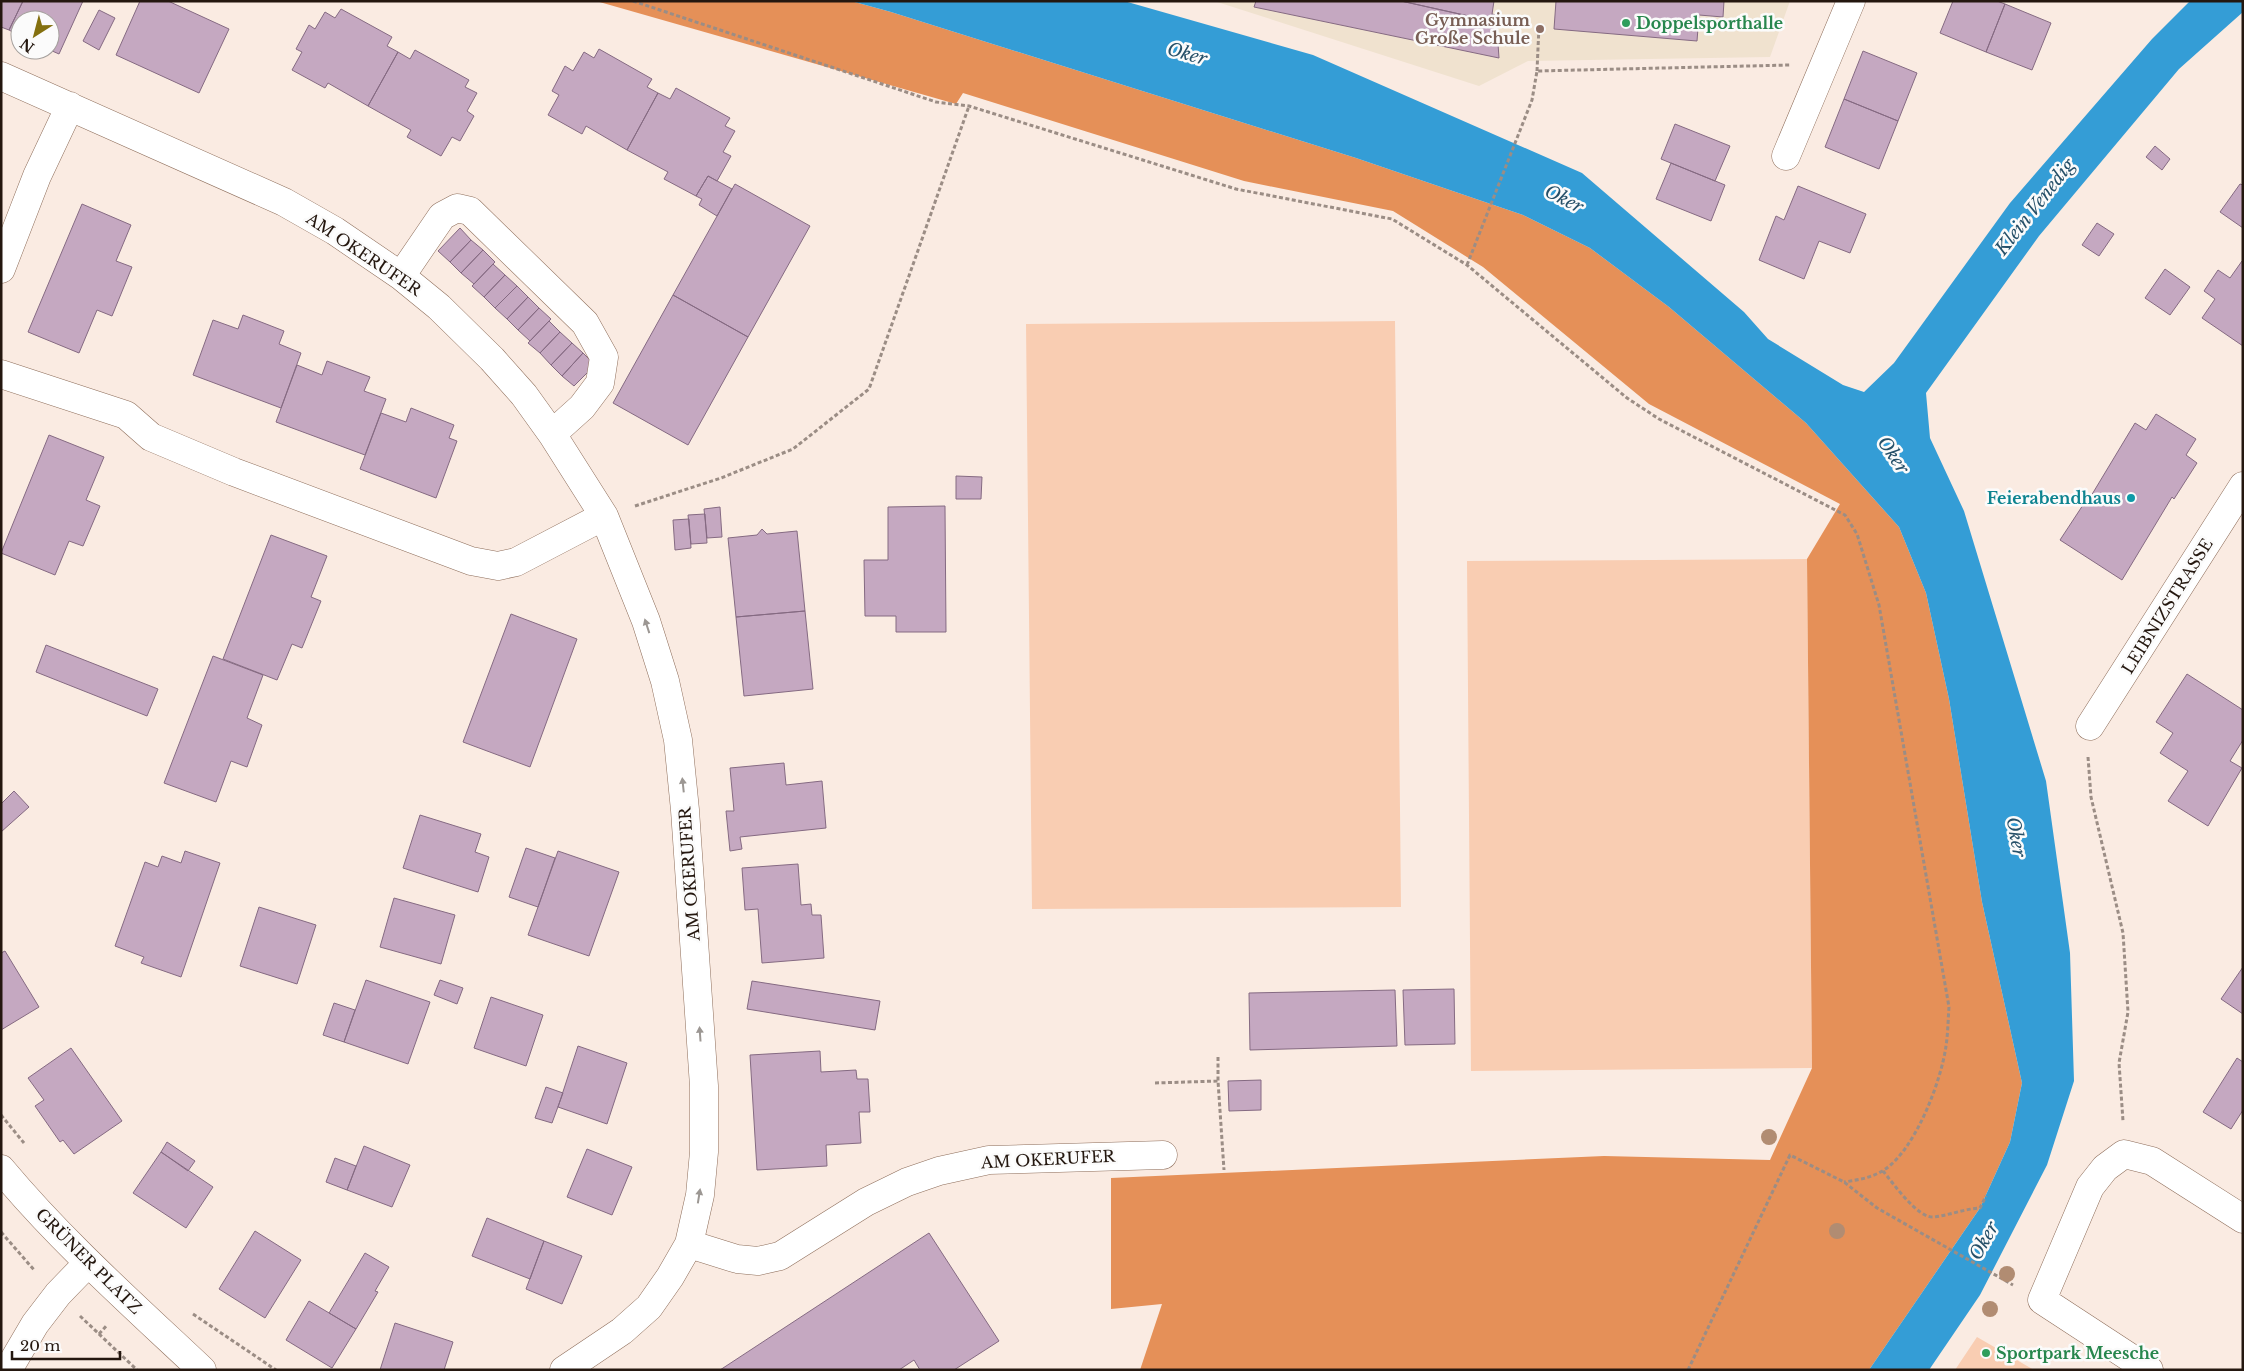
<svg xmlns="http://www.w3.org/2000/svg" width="2244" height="1371" font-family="'Libre Baskerville',serif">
<rect width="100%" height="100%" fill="#faebe2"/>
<path fill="#f0e2cf" d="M1214 1H1790L1770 57 1528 61 1479 86Z"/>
<path fill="#f9cdb2" d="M1395 321 1401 907 1032 909 1026 324Z
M1807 559 1812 1068 1471 1071 1467 561Z
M1977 1337 2034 1370H1955Z"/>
<path fill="#e59058" d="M596 1H851L891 12 1356 158 1523 215 1590 248 1669 307 1806 423 1899 527 1926 593 1949 699 1982 902 2022 1083 2010 1142 1980 1208 1869 1370H1140L1162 1304 1111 1309V1178L1604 1156 1770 1160 1812 1068 1807 559 1840 504 1649 404 1483 267 1393 211 1244 181 963 93 956 104Z"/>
<path fill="#349dd6" d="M851 1H1124L1313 55 1582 173 1744 312 1768 339 1843 385 1864 392 1894 363 2010 203 2152 39 2190 1H2243V12L2179 69 2039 236 1926 393 1930 438 1964 511 2046 781 2070 953 2074 1081 2047 1165 1980 1295 1929 1370H1869L1980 1208 2010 1142 2022 1083 1982 902 1949 699 1926 593 1899 527 1806 423 1669 307 1590 248 1523 215 1356 158 891 12Z"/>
<path fill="#c5a8c1" stroke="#856a82" d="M1 1H23L9 30 1 27Z
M23 1H83L59 54 50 50V20H20V36L9 30Z
M140 1H168L229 29 199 93 116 55Z
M1256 1H1401L1491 21 1492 14 1496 15 1499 58 1254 7Z
M1401 1H1494L1491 21Z
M1556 1H1724L1723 17 1699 15 1697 41 1554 29Z
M1953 1H1997L2005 4 1986 52 1940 33Z
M2005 4 2051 23 2032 70 1986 52Z
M341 9 392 37 387 46 398 52 368 106 328 83 325 88 292 70 302 52 296 49 309 25 315 29 325 12 335 18Z
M99 10 115 18 99 50 83 41Z
M599 49 652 79 647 87 658 93 627 150 586 126 582 134 548 115 559 95 552 91 565 66 573 71 584 52 594 58Z
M415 50 469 80 465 87 477 93 467 111 474 116 460 141 452 137 441 156 407 137 411 130 368 106 398 52 410 59Z
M1863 51 1917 73 1898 121 1844 99Z
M676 88 730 118 725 126 735 131 723 152 731 156 717 181 708 176 696 196 664 179 668 172 627 150 658 93 670 99Z
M1844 99 1898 121 1879 169 1825 147Z
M1675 124 1730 146 1715 181 1661 159Z
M2155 146 2170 159 2162 170 2146 157Z
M1671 163 1725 185 1711 221 1656 199Z
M708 176 732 189 717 216 699 205 702 199 696 196Z
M735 184 810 226 748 337 673 295Z
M2240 184 2243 185V228L2220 212Z
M1798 186 1866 214 1850 253 1819 241 1804 279 1759 260 1776 216 1784 220Z
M82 204 131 225 116 261 132 267 112 316 97 310 79 353 28 332Z
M2097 223 2114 234 2099 256 2082 245Z
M460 228 471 240 450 262 438 251Z
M471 240 483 250 461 273 450 262Z
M483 250 495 262 474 284 461 273Z
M2242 261H2243V346L2202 318 2215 299 2204 291 2218 270 2230 278Z
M493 264 505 275 484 297 472 286Z
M2165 269 2190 287 2170 315 2145 298Z
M505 275 517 286 495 308 484 297Z
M517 286 528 297 507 319 495 308Z
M673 295 748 337 688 445 613 403Z
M528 297 539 308 518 330 507 319Z
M539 308 551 319 530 341 518 330Z
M243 315 284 331 279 344 301 353 281 408 193 375 213 320 238 329Z
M549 321 560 332 540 353 528 343Z
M560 332 572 343 551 365 540 353Z
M572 343 583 353 562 376 551 365Z
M583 353 595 365 574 386 562 376Z
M327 361 370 377 364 391 386 399 365 455 276 422 297 365 322 375Z
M411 408 454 425 449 438 457 441 436 498 360 469 381 413 406 422Z
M2156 414 2196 439 2186 455 2197 463 2174 499 2172 497 2122 580 2060 540 2083 505 2085 506 2135 423 2146 430Z
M49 435 104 457 86 500 100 506 83 546 69 541 55 575 1 553Z
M956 476 982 477 981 499H956Z
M945 506 946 632H896V616H865L864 560H888V507Z
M720 507 722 537 707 538 704 509Z
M705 514 707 543 691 544 688 515Z
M689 519 691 548 675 550 673 520Z
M762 529 767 534 797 531 805 611 736 617 728 538 757 535Z
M271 535 327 556 311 597 321 601 302 648 292 644 277 680 223 659Z
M805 611 813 689 744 696 736 617Z
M511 614 577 639 530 767 463 742Z
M46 645 158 689 147 716 36 672Z
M213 656 263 675 247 718 262 725 247 767 231 761 216 802 164 783Z
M2187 674 2243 710V740L2230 761 2242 768 2208 826 2168 801 2188 771 2160 753 2173 733 2156 722Z
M784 763 786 785 822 781 826 828 740 837 742 849 730 851 726 811H734L730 768Z
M14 791 29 807 1 832V804Z
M420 815 481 834 475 852 489 857 478 892 403 868Z
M526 848 555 858 538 907 509 897Z
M185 851 220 863 181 977 141 963 144 957 115 946 145 862 158 867 162 856 181 863Z
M558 851 619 872 589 956 528 935Z
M798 864 801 905 811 904 812 915H821L824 958 762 963 758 909 745 910 742 868Z
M394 898 455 915 441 964 380 947Z
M259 907 316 925 297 984 240 966Z
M5 951 39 1007 1 1030V953Z
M2243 967V1014L2221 999Z
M366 980 430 1002 408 1064 344 1042Z
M440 980 463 988 457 1004 434 995Z
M752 981 880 1001 875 1030 747 1009Z
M1454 989 1455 1044 1405 1045 1403 990Z
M1395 990 1397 1046 1250 1050 1249 993Z
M491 997 543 1015 526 1066 474 1048Z
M334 1003 355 1010 344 1042 323 1035Z
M578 1046 627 1063 607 1124 558 1107Z
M71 1048 122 1121 74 1154 63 1140 60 1142 35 1106 44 1100 28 1078Z
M820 1051 821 1072 856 1070 857 1079H868L870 1112H859L861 1143 826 1145 827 1166 757 1170 750 1055Z
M2237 1058 2243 1062V1110L2231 1129 2203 1112Z
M1261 1080V1110L1229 1111 1228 1081Z
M546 1087 563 1093 552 1123 535 1118Z
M167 1142 195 1161 188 1171 161 1152Z
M364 1146 410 1165 392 1207 347 1190Z
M587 1149 632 1167 612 1215 567 1197Z
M161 1152 213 1187 186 1228 133 1193Z
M335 1158 356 1166 347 1190 326 1182Z
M487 1218 544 1241 530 1279 472 1256Z
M255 1231 301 1260 265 1318 219 1289Z
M929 1233 999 1341 954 1370H920L914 1360 899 1370H720Z
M544 1241 582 1256 562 1304 526 1289Z
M365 1253 389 1267 375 1291 378 1292 356 1329 329 1313Z
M309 1301 356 1329 332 1368 286 1340Z
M395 1323 453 1342 444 1370H380Z"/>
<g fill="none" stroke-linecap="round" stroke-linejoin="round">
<g stroke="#8e6e5b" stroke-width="29">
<path id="minor" d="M1 76 284 202 335 231 401 276 439 307 492 359 524 395 552 434 604 516 646 621 665 681 678 740 685 810 704 1086V1152L700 1195 689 1244 670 1277 649 1307 622 1331 564 1370
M1786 156 1851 1
M1 269 37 176 70 106
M401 276 442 216 457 208 470 211 585 323 604 357 600 383 582 407 552 434
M1 374 126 415 151 437 234 472 471 561 498 566 516 562 604 516
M2090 726 2243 486
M689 1244 737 1259 758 1261 780 1256 866 1202 907 1182 939 1171 989 1160 1163 1155
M8 1370 35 1324 58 1294 88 1263
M2149 1370 2042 1300 2090 1187 2105 1168 2124 1154 2152 1161 2243 1219"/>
</g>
<g stroke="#8e6e5b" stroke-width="29">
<path id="major" d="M1 1169C62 1242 133 1305 202 1370"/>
</g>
<path stroke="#9b8d85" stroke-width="3" stroke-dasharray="4 2.5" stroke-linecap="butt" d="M633 1 936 102 969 106 1236 189 1392 219 1467 265 1627 398 1659 419 1845 515 1857 534 1879 605 1949 1007C1948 1020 1948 1033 1946 1046 1941 1082 1915 1150 1884 1170 1871 1178 1858 1180 1844 1182
M1537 71 1539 26
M1467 265 1532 100 1537 71 1790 65
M635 506 721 478 793 449 869 389 969 106
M2088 757 2091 797 2123 933 2128 1012 2119 1063 2123 1121
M1218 1057V1081
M1155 1083 1218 1081 1224 1170
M1 1115 24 1143
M1883 1171C1893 1183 1918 1219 1934 1217 1950 1215 1964 1209 1980 1208L1986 1196
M1 1232 35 1271
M193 1314 276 1370
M80 1316 137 1370
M99 1334 107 1325
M1688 1370 1790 1155 1844 1182 1877 1208 2013 1285"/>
<use href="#minor" stroke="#fff" stroke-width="28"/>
<use href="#major" stroke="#fff" stroke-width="28"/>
</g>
<g fill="#b18c72">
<circle cx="1769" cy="1137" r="8"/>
<circle cx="1837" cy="1231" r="8"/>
<circle cx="2007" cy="1274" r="8"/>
<circle cx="1990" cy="1309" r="8"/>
</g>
<defs><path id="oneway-solid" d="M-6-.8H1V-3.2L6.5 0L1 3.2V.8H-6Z" transform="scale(1.25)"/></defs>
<g fill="#9c9793">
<use href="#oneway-solid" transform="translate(647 626) rotate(-108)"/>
<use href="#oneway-solid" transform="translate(683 785) rotate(-96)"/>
<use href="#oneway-solid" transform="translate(700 1034) rotate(-94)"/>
<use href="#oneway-solid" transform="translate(699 1196) rotate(-81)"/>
</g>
<g fill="#2e9e5b" stroke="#fbfbfb" stroke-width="2">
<circle cx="1626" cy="23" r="5"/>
<circle cx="1986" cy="1353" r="5"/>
</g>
<circle fill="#8d6e63" stroke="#fbfbfb" stroke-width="2" cx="1540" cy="29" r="5"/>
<circle fill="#0f9aa8" stroke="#fbfbfb" stroke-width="2" cx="2131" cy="498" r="5"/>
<g text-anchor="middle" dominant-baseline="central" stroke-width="5" stroke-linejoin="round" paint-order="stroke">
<g font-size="16" font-weight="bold" fill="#785e54" stroke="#fbfbfb" text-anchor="end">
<text x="1530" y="20">Gymnasium<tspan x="1530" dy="18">Große Schule</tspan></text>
</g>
<g font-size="16" font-weight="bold" fill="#27864d" stroke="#fbfbfb" text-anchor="start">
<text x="1636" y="23">Doppelsporthalle</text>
<text x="1996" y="1353">Sportpark Meesche</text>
</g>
<g font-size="16" fill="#24170f" stroke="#fbfbfb">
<text transform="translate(364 254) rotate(34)">AM OKERUFER</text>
<text transform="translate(2167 606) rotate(-58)">LEIBNIZSTRASSE</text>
<text transform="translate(689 874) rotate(-94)">AM OKERUFER</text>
<text transform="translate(1048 1159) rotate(-3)">AM OKERUFER</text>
<text transform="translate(89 1261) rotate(45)">GRÜNER PLATZ</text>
</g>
<g font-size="16" font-weight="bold" fill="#0d838f" stroke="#fbfbfb" text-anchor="end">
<text x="2121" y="498">Feierabendhaus</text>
</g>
<g font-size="18" font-style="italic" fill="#265069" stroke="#fbfbfb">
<text transform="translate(1187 54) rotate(16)">Oker</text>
<text transform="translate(1564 199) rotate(27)">Oker</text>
<text transform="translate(2035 207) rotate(-52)">Klein Venedig</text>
<text transform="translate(1893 455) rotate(56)">Oker</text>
<text transform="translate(2016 837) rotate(80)">Oker</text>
<text transform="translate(1984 1241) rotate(-61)">Oker</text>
</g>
</g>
<rect width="2244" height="1371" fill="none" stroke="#24170f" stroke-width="5"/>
<g transform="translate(35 35) rotate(216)"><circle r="24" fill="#fbfbfb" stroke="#a5a09d"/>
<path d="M0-4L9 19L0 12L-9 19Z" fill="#84700f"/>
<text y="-8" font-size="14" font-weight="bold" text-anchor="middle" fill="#24170f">N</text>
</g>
<path d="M12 1351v8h108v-8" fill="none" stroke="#24170f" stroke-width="2.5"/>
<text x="20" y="1351" font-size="15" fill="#24170f" stroke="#fbfbfb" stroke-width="4" paint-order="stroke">20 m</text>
</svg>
